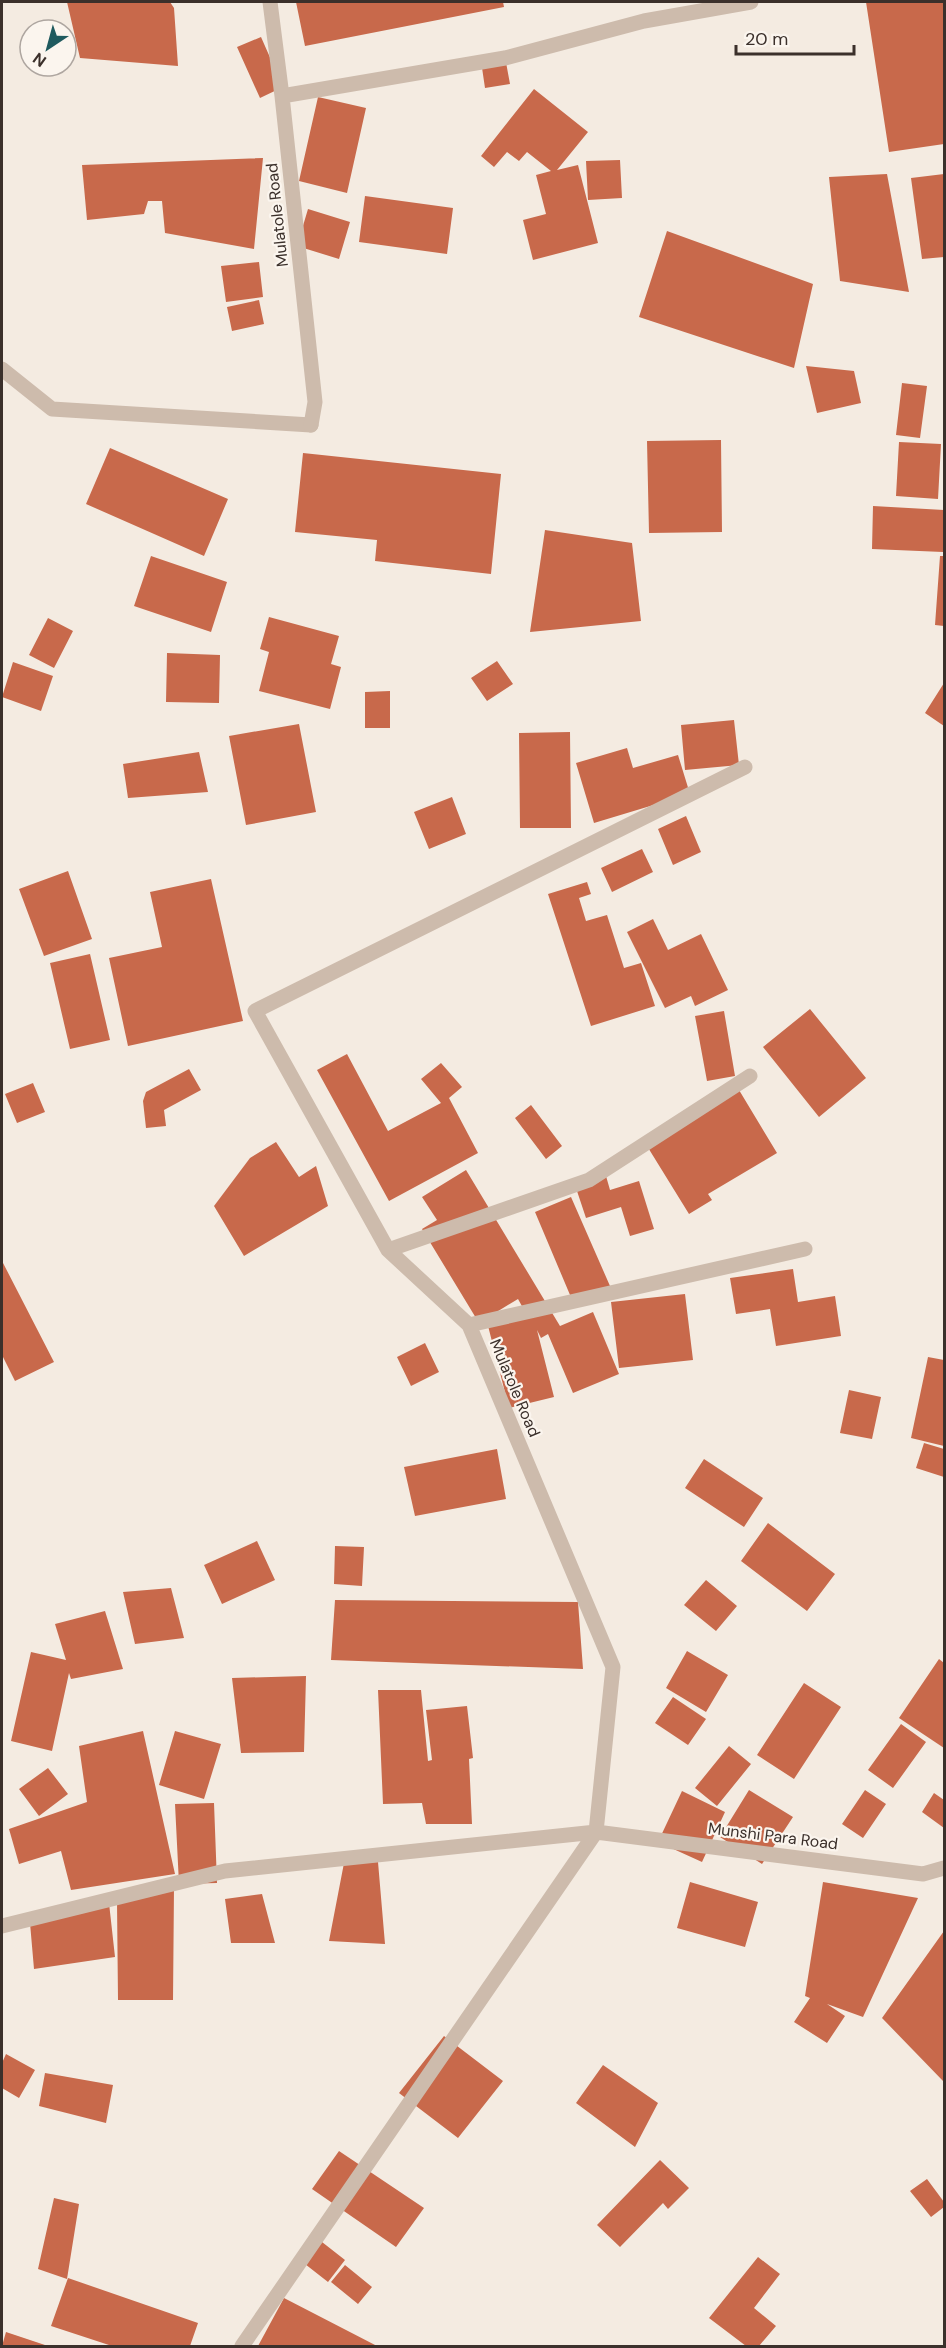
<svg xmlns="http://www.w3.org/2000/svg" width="946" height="2348" font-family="'DM Sans',sans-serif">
<rect width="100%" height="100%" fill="#f4ebe1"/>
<path fill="#c8694b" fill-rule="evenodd" d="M67 2H170L174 8 178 66 80 58Z
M296 2H503L504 7 305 46Z
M866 2H944V144L889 152Z
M261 37 283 87 260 98 237 47Z
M505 57 510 84 485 88 481 61Z
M534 89 588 132 557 170 578 165 598 243 533 260 523 220 546 214 536 175 551 171 527 152 519 161 507 152 494 167 481 156Z
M318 97 366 108 347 193 299 181Z
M263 158 254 249 165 233 162 201H148L144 214 87 220 82 165Z
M620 160 622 198 588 200 586 161Z
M887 174 909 292 840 281 829 177Z
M944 174V257L922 259 911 178Z
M365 196 453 208 447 254 359 242Z
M308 209 350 222 339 259 297 246Z
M667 231 813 284 794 368 639 317Z
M259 262 263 297 226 302 221 266Z
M259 300 264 324 232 331 227 307Z
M806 366 854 371 861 403 817 413Z
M902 383 927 386 920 438 896 435Z
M721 440 722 532 649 533 647 441Z
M899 442 941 444 938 499 896 496Z
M110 448 228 499 204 556 86 504Z
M303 453 501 474 491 574 375 561 377 540 295 532Z
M873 506 944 510 943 552 872 549Z
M545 530 632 543 641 621 530 632Z
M151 556 227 582 211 632 134 606Z
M940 556H944V626L935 625Z
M269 617 339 636 331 664 341 667 330 709 259 691 269 652 260 649Z
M48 618 73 631 54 668 29 655Z
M167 653 220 655 219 703 166 702Z
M497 661 513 684 487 701 471 678Z
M13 662 53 676 41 711 2 697Z
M944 683V726L925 713Z
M390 691V728H365V692Z
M734 720 739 765 685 770 681 725Z
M299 724 316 812 246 825 229 736Z
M570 732 571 828H520L519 733Z
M627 748 633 768 678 755 690 794 594 823 576 763Z
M199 752 208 792 128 798 123 764Z
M452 797 466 834 429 849 414 812Z
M686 816 701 852 673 865 658 829Z
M642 849 653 872 612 892 601 868Z
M68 871 92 939 44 956 19 889Z
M211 879 243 1021 128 1046 109 958 162 947 150 892Z
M587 882 591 894 579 898 586 921 607 915 624 968 641 963 655 1006 591 1026 548 894Z
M653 919 668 950 701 934 728 990 695 1006 691 996 665 1008 627 932Z
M90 954 110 1040 70 1049 50 963Z
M810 1009 866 1078 819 1117 763 1047Z
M724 1011 735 1076 707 1081 695 1016Z
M347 1054 388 1131 441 1103 421 1079 441 1063 462 1087 449 1098 478 1153 389 1201 317 1070Z
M189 1069 201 1090 164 1110 166 1126 146 1128 143 1101 146 1092Z
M33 1083 45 1112 17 1123 5 1094Z
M739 1090 777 1153 708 1194 712 1200 689 1214 647 1146Z
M531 1105 562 1146 546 1159 515 1118Z
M276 1142 299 1177 316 1166 328 1206 244 1256 214 1206 250 1158Z
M604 1169 610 1190 639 1181 654 1229 630 1236 621 1207 586 1218 573 1179Z
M466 1170 560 1326 593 1312 619 1374 573 1393 548 1334 541 1338 537 1330 554 1397 509 1408 486 1318 479 1323 422 1229 437 1220 422 1197ZM518 1299 523 1308 490 1316Z
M571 1197 610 1286 573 1302 535 1212Z
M2 1261 54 1362 15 1381 2 1355Z
M793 1269 798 1302 835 1296 841 1336 776 1346 770 1309 736 1314 730 1278Z
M685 1294 693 1360 619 1368 611 1302Z
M425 1343 439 1372 411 1386 397 1357Z
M928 1357 944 1360V1446L911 1438Z
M849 1390 881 1397 872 1439 840 1433Z
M924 1443 944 1449V1477L916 1468Z
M497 1449 506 1499 415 1516 404 1467Z
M704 1459 763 1498 744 1527 685 1488Z
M768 1523 835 1574 807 1611 741 1561Z
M257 1541 275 1580 222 1604 204 1565Z
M335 1546 364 1547 362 1586 334 1584Z
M706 1580 737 1606 716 1631 684 1605Z
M171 1588 184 1638 135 1644 123 1592Z
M335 1600 578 1602 583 1669 331 1660Z
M105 1611 123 1669 71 1679 69 1673 52 1751 11 1741 31 1652 66 1660 55 1624Z
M687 1651 728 1675 706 1712 666 1688Z
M939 1659 944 1663V1748L899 1718Z
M306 1676 304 1752 241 1753 232 1678Z
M804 1683 841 1707 794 1779 757 1755Z
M378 1690H421L428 1761 432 1760 426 1710 467 1706 473 1758 469 1759 472 1824H426L422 1803 383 1804Z
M673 1697 706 1719 688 1745 655 1723Z
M901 1724 926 1742 893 1788 868 1770Z
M143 1731 175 1874 71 1890 61 1851 19 1864 9 1829 87 1802 79 1746Z
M175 1731 221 1744 204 1799 159 1785Z
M729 1746 751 1764 717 1806 695 1788Z
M48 1768 68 1794 39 1816 19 1789Z
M749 1790 793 1817 762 1864 720 1837Z
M865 1790 886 1804 863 1838 842 1824Z
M682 1791 725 1812 702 1862 658 1842Z
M934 1793 944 1800V1828L922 1812Z
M214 1803 217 1883 179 1884 175 1804Z
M378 1862 385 1944 329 1941 344 1863Z
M690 1882 758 1902 745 1947 677 1928Z
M823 1882 918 1898 863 2017 827 2004 845 2016 827 2043 794 2022 810 1998 805 1996Z
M174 1887 173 2000H118L117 1902Z
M262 1894 275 1943H231L225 1899Z
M109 1903 115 1957 34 1969 30 1923Z
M944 1931V2082L882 2018Z
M444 2036 503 2081 458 2138 399 2093Z
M6 2054 35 2070 19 2098 2 2088V2063Z
M603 2065 658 2103 635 2147 576 2103Z
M45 2073 113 2085 106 2123 39 2106Z
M339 2151 424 2208 396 2247 312 2189Z
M660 2160 689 2188 668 2209 663 2203 620 2247 597 2225Z
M927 2179 944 2202V2207L931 2217 910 2191Z
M54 2198 79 2204 67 2279 38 2269Z
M322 2242 345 2260 328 2282 305 2264Z
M758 2257 780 2274 754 2308 776 2326 759 2346H746L709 2318Z
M345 2265 372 2287 358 2304 331 2282Z
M68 2278 198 2323 190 2346H112L51 2326Z
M284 2298 377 2346H258Z
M6 2332 48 2346H2Z"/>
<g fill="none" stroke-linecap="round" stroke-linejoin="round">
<path stroke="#cdbbac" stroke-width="15" d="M2 369 52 409 311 425"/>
<path stroke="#cdbbac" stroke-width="15" d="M270 2 282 96 315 402 311 425
M282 96 505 58 644 21 751 2
M388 1250 589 1180 750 1076
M469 1325 805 1249
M2 1926 225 1871 596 1832 923 1874 944 1868
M242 2346 596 1832 613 1667 469 1325 388 1250 255 1011 745 767"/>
</g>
<g text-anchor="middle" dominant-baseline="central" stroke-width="4.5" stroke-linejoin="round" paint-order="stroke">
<g font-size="16" fill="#3b302b" stroke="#fbf5ee">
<text transform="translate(277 215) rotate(-96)">Mulatole Road</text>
<text transform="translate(515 1388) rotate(67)">Mulatole Road</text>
<text transform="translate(773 1836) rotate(7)">Munshi Para Road</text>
</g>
</g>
<rect width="946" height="2348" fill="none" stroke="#3b302b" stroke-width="6"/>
<g transform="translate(48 48) rotate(216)"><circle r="28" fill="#fbf5ee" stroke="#aea6a0" stroke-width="1.5"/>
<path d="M0-4.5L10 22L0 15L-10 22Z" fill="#1f5a5e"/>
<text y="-9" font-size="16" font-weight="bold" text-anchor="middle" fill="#3b302b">N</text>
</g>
<path d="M736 45v9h118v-9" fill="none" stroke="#3b302b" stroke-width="3"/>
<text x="745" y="45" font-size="18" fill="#3b302b" stroke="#fbf5ee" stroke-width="4.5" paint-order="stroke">20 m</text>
</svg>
